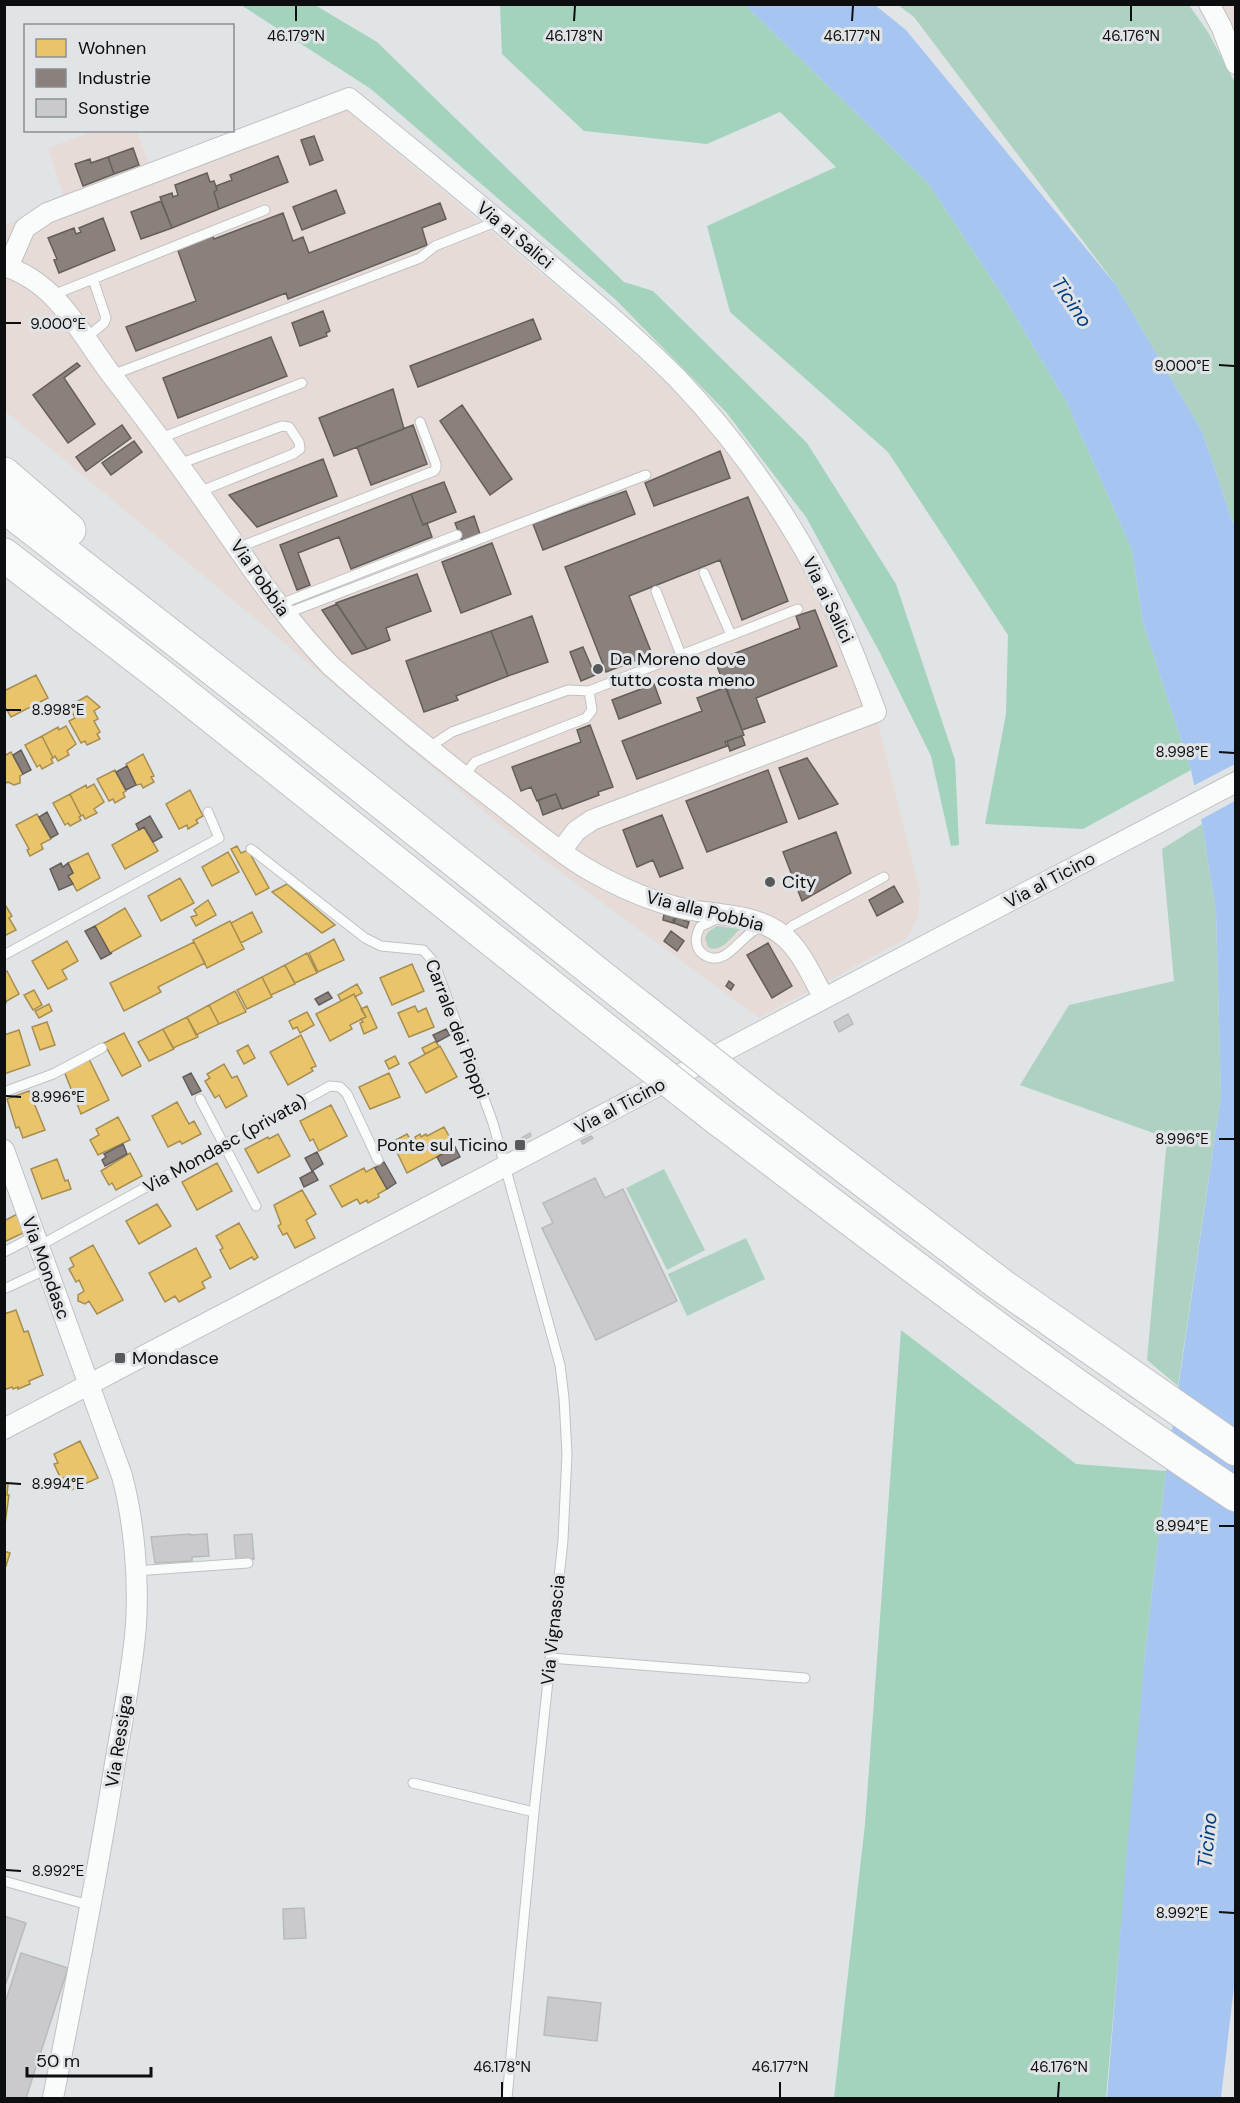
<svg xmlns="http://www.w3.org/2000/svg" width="1240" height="2103" font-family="'DM Sans',sans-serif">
<rect width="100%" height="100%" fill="#e1e4e6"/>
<path fill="#e6dbd6" d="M1214 5H1235V57Z
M331 97 576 303 709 421 806 565 878 723 920 893 918 918 907 938 759 1018 525 846 276 636 5 411V226L63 195 48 148 95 131H137L150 167Z"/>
<path fill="#add2c1" d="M898 5H1189L1208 32 1235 83V529L1202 431 1116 285 914 17Z
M1202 824 1216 911 1221 1096 1178 1386 1147 1360 1167 1138 1020 1085 1069 1005 1174 981 1162 849Z
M717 926 740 929C731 937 721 954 708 947L705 938 708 932Z
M664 1169 705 1250 667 1270 626 1188Z
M746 1238 765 1279 687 1316 668 1274Z"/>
<path fill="#a3d2bd" d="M241 5H315L377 42 624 282 653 291 807 443 896 584 955 760 959 845 951 846 931 756 879 651 806 517 726 412 616 300 371 89Z
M500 5H745L928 183 1005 299 1066 401 1132 550 1143 623 1191 770 1083 829 985 824 1006 714 1008 635 888 452 730 312 707 226 836 167 780 112 707 144 584 131 502 54Z
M901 1330 1076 1464 1166 1471 1146 1645 1106 2098H834L865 1824Z"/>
<path fill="#a6c5f1" d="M745 5H875L906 30 1116 285 1202 431 1235 529 1236 1969 1221 2098H1107L1127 1850 1146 1645 1166 1471 1221 1096 1216 911 1202 824 1191 770 1143 623 1132 550 1066 401 1005 299 928 183Z"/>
<path fill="#e1e4e6" d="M1235 764V801L1198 821 1191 787Z"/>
<path fill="#e9c46a" stroke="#a78d4f" stroke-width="1.5" d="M36 675 48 698 11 717 4 705V691Z
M87 696 100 707 94 711 98 719 94 721 100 732 97 734 100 739 87 745 85 741 81 743 69 721 75 718 69 706Z
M66 726 76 744 67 751 69 755 58 761 55 756 53 758 42 736 58 727 59 730Z
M42 736 53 758 51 759 53 763 42 769 40 765 37 767 25 745Z
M11 752 23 774 20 776V783L14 785 8 782 4 784V756Z
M143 754 154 776 151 777 154 782 143 788 141 784 136 785 126 764Z
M115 770 126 791 123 793 125 797 115 803 113 799 109 801 97 779Z
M94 784 104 802 94 809 97 813 85 819 83 815 81 816 70 794 86 785 87 788Z
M190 790 203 816 196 820 198 823 188 829 187 825 179 829 166 804Z
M70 794 81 816 79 817 81 820 70 826 68 823 65 825 53 803Z
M37 814 51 839 41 844 43 849 30 856 27 850 29 849 16 825Z
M144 827 158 851 125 869 112 845Z
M237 846 241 853 248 850 269 888 256 895 231 849Z
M228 852 239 872 212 886 202 867Z
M88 853 100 878 77 891 68 876 73 873 68 863Z
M180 878 194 903 161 921 148 896Z
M287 884 335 925 322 933 272 892Z
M208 900 216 915 196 926 191 917 197 915 194 910Z
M4 903 12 916 9 918 16 930 4 936Z
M125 908 141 936 110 953 95 926Z
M252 912 262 932 241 943 231 923Z
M230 921 244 949 207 968 193 940Z
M334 939 344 960 318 972 309 953Z
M67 941 78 961 62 970 67 979 48 989 32 961Z
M194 942 205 963 158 987 161 992 124 1011 110 983Z
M307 953 317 973 295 983 285 965Z
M412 964 424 991 392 1005 380 978Z
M285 965 295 984 271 995 262 977Z
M7 971 19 994 5 1002 6 1003 4 1004V973Z
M262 977 272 997 247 1009 237 990Z
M357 984 362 993 355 997 354 994 341 1001 338 995Z
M34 990 42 1005 33 1010 24 995Z
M235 991 246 1012 219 1024 209 1005Z
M354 994 366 1017 350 1025 352 1029 330 1041 316 1014Z
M49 1004 52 1011 39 1018 35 1011Z
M209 1005 219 1024 196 1035 187 1017Z
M367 1006 377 1028 364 1034 360 1023 363 1022 361 1019 366 1017 361 1009Z
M415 1006 418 1012 426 1008 434 1027 409 1037 398 1013Z
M307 1012 314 1025 300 1033 297 1027 293 1029 289 1021Z
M187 1017 198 1037 173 1048 163 1029Z
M47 1022 55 1045 40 1050 32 1027Z
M163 1029 174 1049 149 1061 138 1042Z
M19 1030 30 1065 4 1074V1035Z
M124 1033 141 1066 122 1076 104 1043Z
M301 1035 316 1066 311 1068 313 1071 288 1085 270 1052Z
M436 1041 439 1047 425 1054 422 1048Z
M248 1045 255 1058 244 1064 237 1051Z
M440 1046 457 1077 426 1093 409 1063Z
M395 1056 399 1064 389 1069 385 1061Z
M89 1059 109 1100 81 1114 64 1071Z
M224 1064 232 1078 237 1076 247 1096 226 1108 219 1095 215 1098 205 1081 210 1078 207 1074Z
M389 1073 400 1097 370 1109 359 1087Z
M29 1091 45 1130 23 1138 19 1127 16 1128 7 1099Z
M177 1102 189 1124 194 1121 201 1134 182 1144 180 1141 168 1147 152 1116Z
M331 1105 347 1136 319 1151 313 1139 310 1141 300 1121Z
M118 1117 130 1140 98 1155 90 1140 99 1135 96 1129Z
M444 1127 455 1147 407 1173 392 1142 407 1134 412 1142 416 1140 415 1137 420 1134 421 1137 426 1134 427 1136Z
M278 1134 290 1156 258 1173 245 1149 268 1137 269 1139Z
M130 1153 142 1176 116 1190 112 1183 109 1185 101 1171Z
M57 1159 65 1181 68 1180 71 1189 42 1199 31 1169Z
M217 1163 232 1191 197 1210 182 1182Z
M375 1167 387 1189 378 1194 379 1197 368 1203 367 1200 360 1204 357 1199 342 1207 330 1186 364 1168 366 1172Z
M302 1190 316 1214 306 1220 315 1238 295 1248 287 1233 283 1235 278 1226 281 1224 274 1205Z
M157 1204 171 1226 139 1244 126 1221Z
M19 1213 25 1232 4 1242V1221Z
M239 1223 258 1257 254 1260 252 1257 230 1269 220 1250 223 1248 216 1236Z
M93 1245 123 1300 97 1314 89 1301 85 1304 78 1301V1295L84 1291 79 1280 76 1282 69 1269 74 1266 70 1258Z
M196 1248 211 1277 202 1282 205 1288 179 1302 175 1296 165 1302 149 1273Z
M16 1310 24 1332 28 1331 43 1375 29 1381 30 1384 18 1389V1387L13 1389 12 1387 4 1390V1314Z
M80 1441 98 1478 71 1490 65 1477 61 1479 54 1464 58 1463 54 1454Z
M4 1483 8 1484 7 1495H9L5 1524Z
M4 1551 10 1553 6 1566 4 1565Z"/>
<path fill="#8a817c" stroke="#645e5b" stroke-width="1.5" d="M314 136 323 160 310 165 301 140Z
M133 148 139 165 114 174 108 157Z
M278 156 288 182 219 209 214 192 217 190 216 186 232 180 230 175Z
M108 157 114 174 83 186 75 164 90 159 91 163Z
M207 173 210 182 214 181 217 190 214 192 219 209 172 228 160 197 172 193 173 197 178 195 175 185Z
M336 190 345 213 302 230 293 207Z
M161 201 172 228 141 239 131 212Z
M440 203 446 219 422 228 427 245 288 299 286 293 136 351 126 327 196 301 177 248 212 235 214 239 283 213 293 241 303 237 309 253Z
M103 218 115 250 59 273 54 260 57 259 48 238 74 228 76 234 81 232 79 228Z
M323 311 330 331 326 333 327 336 300 346 292 323Z
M533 319 541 339 418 387 410 366Z
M271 337 287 376 178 418 163 378Z
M77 363 80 366 64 378 95 424 68 443 33 395Z
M393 389 404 429 334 456 319 418Z
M462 405 512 479 490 495 440 421Z
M122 425 131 438 86 471 76 457Z
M413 425 427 464 371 485 357 447Z
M134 441 142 452 111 475 102 463Z
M720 451 730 478 654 506 645 483Z
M323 459 337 496 257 527 229 495Z
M444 482 456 512 423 525 411 494Z
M626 491 635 514 543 550 533 524Z
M411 494 423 525 427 523 432 537 351 569 339 537 298 553 310 585 297 590 280 545Z
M748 497 788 601 742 620 720 560 629 596 652 654 606 672 565 567Z
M474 516 480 534 462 541 455 523Z
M492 543 511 594 461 613 442 562Z
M417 574 431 611 386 628 390 640 367 649 336 603Z
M337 604 367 649 352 654 322 610Z
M815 610 837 666 756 698 765 722 742 730 715 661 800 628 796 616Z
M532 616 548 662 508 676 491 631Z
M491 631 508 676 456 696 458 700 424 712 406 661Z
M583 647 595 675 581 681 570 652Z
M654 684 661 703 619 719 612 700Z
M726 687 744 735 725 742 727 746 637 779 622 741 702 711 697 698Z
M590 725 613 787 598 792 599 795 562 809 556 794 537 801 531 787 521 791 512 767 581 742 577 730Z
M742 736 745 745 730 751 727 741Z
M21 750 31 770 23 774 13 755Z
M807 758 838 804 799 819 779 768Z
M127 766 136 785 126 790 116 772Z
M768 770 787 822 707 852 686 801Z
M556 794 561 808 543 815 538 800Z
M47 812 58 834 51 838 39 817Z
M662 815 683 868 660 877 653 860 637 867 623 830Z
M150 816 162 837 153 842 144 827 139 830 136 824Z
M836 832 851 873 802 901 783 852Z
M61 863 63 867 68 863 73 873 68 876 73 884 59 890 50 869Z
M894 886 903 902 877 916 869 900Z
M664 914 674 917 673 923 663 920Z
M676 917 689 922 687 928 674 923Z
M95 926 110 953H112L101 959 85 931Z
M671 931 684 941 677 951 664 941Z
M768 943 792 986 772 998 747 955Z
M729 981 734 985 731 990 726 986Z
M328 992 332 998 319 1005 315 999Z
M446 1029 450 1035 437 1042 433 1035Z
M191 1073 201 1091 192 1095 183 1077Z
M123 1144 127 1154 105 1166 102 1160 106 1157 104 1154Z
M455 1147 460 1157 442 1166 437 1157Z
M317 1152 323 1164 312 1171 305 1158Z
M384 1162 396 1183 387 1189 375 1168Z
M313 1171 318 1180 304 1187 300 1178Z"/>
<path fill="#cacacc" stroke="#b9babb" stroke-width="1.5" d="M848 1014 853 1024 839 1032 834 1022Z
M530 1133 531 1136 522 1141 520 1139Z
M591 1136 593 1138 583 1144 581 1141Z
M595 1178 605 1198 623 1189 677 1301 596 1340 542 1228 553 1223 543 1203Z
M190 1534V1535L207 1534 209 1556 192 1557V1561L155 1563 151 1537Z
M252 1534 254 1559 236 1560 234 1535Z
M304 1908 306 1938 284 1939 283 1909Z
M4 1916 26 1923 4 1989Z
M21 1953 68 1968 26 2098H4V2006Z
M548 1997 601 2003 597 2041 544 2035Z"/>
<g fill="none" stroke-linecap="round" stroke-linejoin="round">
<g stroke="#c0c1c3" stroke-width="11">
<path id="service" d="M53 295 265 210
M86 338 104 323 106 318 93 279
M112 375 420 258 435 246 498 221
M161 438 302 383
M179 464 282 426 289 427 299 442 300 449 293 454 199 492
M237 548 434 471 436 468V464L420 422
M704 573 731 635
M656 591 681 655
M278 605 457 535
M285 614 646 475
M589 691 798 609
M431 749 437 742 452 732 568 690 589 691 592 710 586 718 475 762 464 776
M251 849 365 938 381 946 423 950 434 962 493 1123 560 1365 564 1398 567 1454 563 1540 534 1812 507 2098
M718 918 700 927C697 933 695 939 697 945 698 950 702 954 706 956 728 968 743 930 762 927
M782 935 792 926 884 877
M4 955 219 838 208 812
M4 1092 53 1074 102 1048
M200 1099 256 1206
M39 1246 330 1086 340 1087 347 1094 378 1160
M4 1252 35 1236
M4 1289 47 1269
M135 1571 248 1563
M550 1658 805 1678
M413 1783 534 1812
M4 1881 92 1906"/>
</g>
<g stroke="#c0c1c3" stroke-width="22">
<path id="minor" d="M1209 4 1221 26 1236 64
M4 266C59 283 81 336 114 378 147 421 180 465 211 510 249 564 285 619 331 666 385 714 442 760 500 804 528 826 555 849 584 867 616 886 649 901 685 909 716 915 755 914 781 934 801 949 812 977 824 998
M8 267 25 228 47 213 349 98C423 158 497 218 569 281 606 312 643 344 677 378 724 427 766 484 800 542 832 596 854 653 876 712L592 820 576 831 561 851
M4 1150 122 1476C134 1521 139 1578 136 1625 132 1677 120 1730 112 1782 95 1888 74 1993 53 2098
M4 1429C415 1214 825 998 1236 782"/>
</g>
<g stroke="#c0c1c3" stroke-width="35">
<path id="motorway" d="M4 474 69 530
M4 506 276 718 620 992
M4 555 160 675 594 1021
M746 1091 1001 1285 1236 1449
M712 1114C884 1245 1055 1376 1236 1495"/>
</g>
<use href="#service" stroke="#fafbfb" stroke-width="9"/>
<use href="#minor" stroke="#fafbfb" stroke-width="20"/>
<use href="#motorway" stroke="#fafbfb" stroke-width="33"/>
<g stroke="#c0c1c3" stroke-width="35" stroke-linecap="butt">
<path id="motorway-bridge" d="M620 992 746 1091
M594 1021 712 1114"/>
</g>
<use href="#motorway-bridge" stroke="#fafbfb" stroke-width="33"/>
</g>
<path fill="none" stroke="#0d0e0f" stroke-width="2" d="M296 21V6M574 21 575 6M852 21 853 6M1131 21V6M6 323H21M1219 365 1234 366M6 710H21M1219 752 1234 753M6 1096 21 1097M1219 1139H1234M6 1483 21 1484M1219 1526H1234M6 1870 21 1871M1219 1912 1234 1913M502 2097V2082M780 2097V2082M1058 2097 1059 2082"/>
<g fill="#57595a" stroke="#e0e4e7" stroke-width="2">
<circle cx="598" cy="669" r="6"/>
<circle cx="770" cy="882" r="6"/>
<rect x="514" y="1139" width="12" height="12" rx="3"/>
<rect x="114" y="1352" width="12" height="12" rx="3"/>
</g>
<g text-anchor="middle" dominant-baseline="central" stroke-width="6" stroke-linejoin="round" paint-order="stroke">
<g font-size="18" fill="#0d0e0f" stroke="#e0e4e7">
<text transform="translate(515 235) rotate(40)">Via ai Salici</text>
<text transform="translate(260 578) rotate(55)">Via Pobbia</text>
<text transform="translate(828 600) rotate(64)">Via ai Salici</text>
<text transform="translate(1050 880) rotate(-28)">Via al Ticino</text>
<text transform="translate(705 911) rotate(14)">Via alla Pobbia</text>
<text transform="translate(457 1029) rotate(69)">Carrale dei Pioppi</text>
<text transform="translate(620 1106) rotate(-28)">Via al Ticino</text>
<text transform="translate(225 1144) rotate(-29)">Via Mondasc (privata)</text>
<text transform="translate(46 1268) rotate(70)">Via Mondasc</text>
<text transform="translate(553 1630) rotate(-84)">Via Vignascia</text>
<text transform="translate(119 1741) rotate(-81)">Via Ressiga</text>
</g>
<g font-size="18" fill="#0d0e0f" stroke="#e0e4e7" text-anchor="start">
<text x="610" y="659">Da Moreno dove<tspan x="610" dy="21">tutto costa meno</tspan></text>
<text x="782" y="882">City</text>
<text x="508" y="1145" text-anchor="end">Ponte sul Ticino</text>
<text x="132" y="1358">Mondasce</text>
</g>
<g font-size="20" font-style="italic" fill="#013d83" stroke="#e0e4e7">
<text transform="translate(1072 302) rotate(56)">Ticino</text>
<text transform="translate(1207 1840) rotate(-84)">Ticino</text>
</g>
</g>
<g font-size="15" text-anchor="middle" fill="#0d0e0f" stroke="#e0e4e7" stroke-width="6" stroke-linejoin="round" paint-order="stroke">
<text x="296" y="41">46.179°N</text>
<text x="574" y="41">46.178°N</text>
<text x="852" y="41">46.177°N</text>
<text x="1131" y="41">46.176°N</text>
<text x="58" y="329">9.000°E</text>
<text x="1182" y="371">9.000°E</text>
<text x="58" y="715">8.998°E</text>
<text x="1182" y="757">8.998°E</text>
<text x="58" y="1102">8.996°E</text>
<text x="1182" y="1144">8.996°E</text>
<text x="58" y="1489">8.994°E</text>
<text x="1182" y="1531">8.994°E</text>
<text x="58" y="1876">8.992°E</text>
<text x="1182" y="1918">8.992°E</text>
<text x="502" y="2072">46.178°N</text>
<text x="780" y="2072">46.177°N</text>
<text x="1059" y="2072">46.176°N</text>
</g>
<rect width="1240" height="2103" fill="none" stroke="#0d0e0f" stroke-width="12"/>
<rect x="24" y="24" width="210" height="108" fill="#e0e4e7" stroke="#8c8e91" stroke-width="1.5"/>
<rect x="36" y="39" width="30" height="18" fill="#e9c46a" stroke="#8c8e91" stroke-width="1.5"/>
<text x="78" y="54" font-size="18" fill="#0d0e0f">Wohnen</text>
<rect x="36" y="69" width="30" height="18" fill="#8a817c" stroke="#8c8e91" stroke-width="1.5"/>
<text x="78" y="84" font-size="18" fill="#0d0e0f">Industrie</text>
<rect x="36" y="99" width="30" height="18" fill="#cacacc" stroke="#8c8e91" stroke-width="1.5"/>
<text x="78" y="114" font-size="18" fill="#0d0e0f">Sonstige</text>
<path d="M27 2067v9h124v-9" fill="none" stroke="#0d0e0f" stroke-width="3"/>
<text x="36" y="2067" font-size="18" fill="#0d0e0f" stroke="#e0e4e7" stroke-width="4.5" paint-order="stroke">50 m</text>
</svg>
